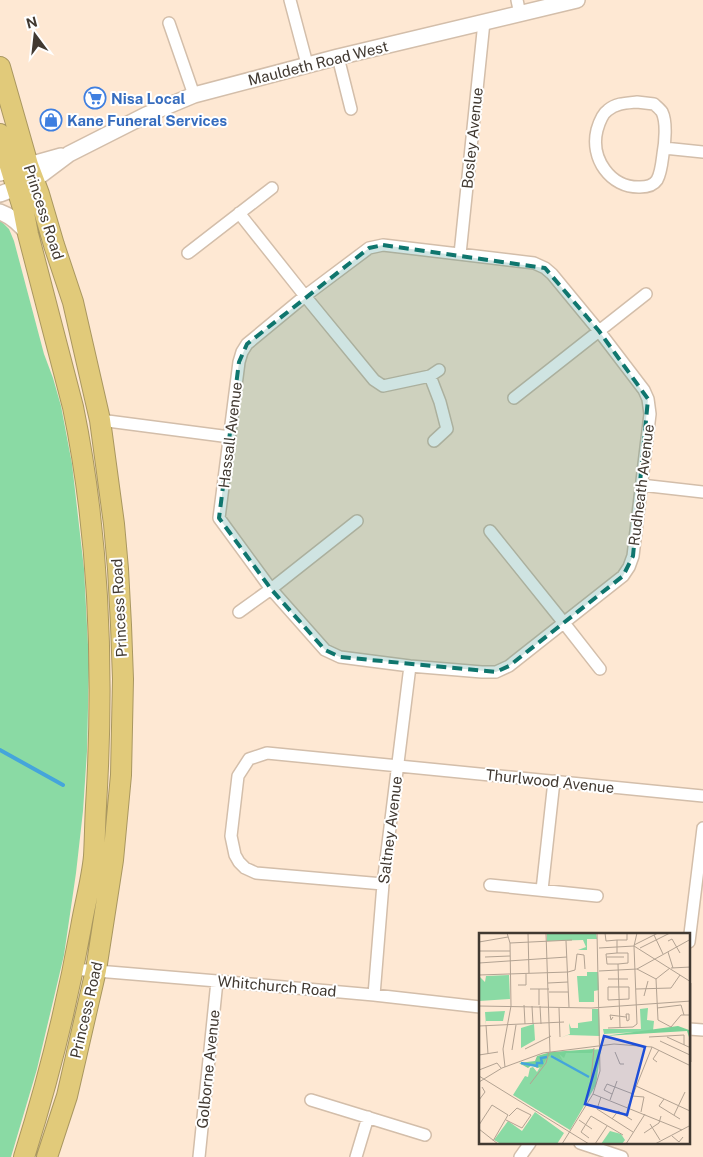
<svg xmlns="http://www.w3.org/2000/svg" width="703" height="1157" font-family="'Public Sans',sans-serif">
<rect width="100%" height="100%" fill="#fee8d3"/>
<path fill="#8adaa4" d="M0 220 9 229 14 241 44 354 53 378 61 406 72 464 84 569 89 664 87 751 83 811 76 873 64 955 37 1069 11 1157H0Z"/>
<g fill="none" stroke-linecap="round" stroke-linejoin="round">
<path stroke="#45a5db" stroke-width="4" d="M0 750 63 785"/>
<g stroke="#d3beaa" stroke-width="14">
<path id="street" d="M290 0 307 64
M517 0 520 14
M169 23 194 95
M338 57 351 109
M637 102 654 104C656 106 660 109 662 112 667 122 665 143 663 154 662 162 661 173 657 180 653 186 647 187 640 187 610 188 590 158 597 130 599 123 602 114 608 110 616 103 627 103 637 102Z
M664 148 703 152
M239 213 305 296 374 380 383 386 430 376 439 370
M383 245 534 263 545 268 552 274 599 331 644 390 648 399 650 414 633 556 629 567 623 576 509 666 496 672H482L410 666 340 657 325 650 271 589 219 518 239 362 242 352 247 344 305 296 369 248Z
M188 253 272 188
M460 254 484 22
M430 376 440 402 447 429 434 441
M514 398 646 294
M100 420 230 437
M641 485 703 492
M490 531 564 623 600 669
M239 612 271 589 357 521
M383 884 256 873 245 868 239 862 235 855 231 836 238 776 249 759 267 753 703 796
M490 885 597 896
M542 890 554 781
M689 942 703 828
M73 969 217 981 374 995 480 1007
M374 995 383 884 410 666
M689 1029 703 1030
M311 1100 425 1135
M580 1143 622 1157
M199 1157 217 981
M356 1157 368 1117
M520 1157 530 1143"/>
</g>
<g stroke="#d3beaa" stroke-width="18">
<path id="secondary" d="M0 173 61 156
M0 194 16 188 33 181 69 154 146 115 194 95 338 57 577 0
M0 212C12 216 20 224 28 234"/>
</g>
<g stroke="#a99760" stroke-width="22">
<path id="highway" d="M0 67 28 165 39 194 54 245 73 302 100 420 114 524 118 569 121 625 123 679 121 775 113 860 96 970 67 1096 47 1157
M0 134 23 208 28 234 73 407C100 538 104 673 96 806 95 822 95 839 94 856 92 879 85 903 81 927 67 1005 48 1081 24 1157"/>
</g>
<use href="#street" stroke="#fff" stroke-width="11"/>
<use href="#secondary" stroke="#fff" stroke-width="15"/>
<use href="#highway" stroke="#e1ca7a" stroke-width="20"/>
</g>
<path fill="#0f766e" fill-opacity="0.2" stroke="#0f766e" stroke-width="4" stroke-dasharray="10 6" stroke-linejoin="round" d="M383 245 545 268 599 331 648 399 633 556 623 576 509 666 496 672 340 657 325 650 271 589 219 518 239 362 247 344 369 248Z"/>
<defs>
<g id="supermarket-ring" transform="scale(1.125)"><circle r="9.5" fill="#fff" stroke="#3f7fe0" stroke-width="1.5"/><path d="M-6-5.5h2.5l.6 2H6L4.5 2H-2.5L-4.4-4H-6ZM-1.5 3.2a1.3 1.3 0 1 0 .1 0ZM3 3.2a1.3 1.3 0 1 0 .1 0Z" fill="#3f7fe0"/></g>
<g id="shop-ring" transform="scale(1.125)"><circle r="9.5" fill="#fff" stroke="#3f7fe0" stroke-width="1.5"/><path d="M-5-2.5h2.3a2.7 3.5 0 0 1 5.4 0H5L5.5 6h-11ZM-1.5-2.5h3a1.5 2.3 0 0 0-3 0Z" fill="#3f7fe0"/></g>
</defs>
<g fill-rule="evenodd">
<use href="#supermarket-ring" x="95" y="98"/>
<use href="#shop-ring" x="51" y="120"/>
</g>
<g text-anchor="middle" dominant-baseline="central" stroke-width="4" stroke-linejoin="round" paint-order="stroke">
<g font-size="15" fill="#413931" stroke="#fff">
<text transform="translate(318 63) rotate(-14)">Mauldeth Road West</text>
<text transform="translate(472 138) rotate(-84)">Bosley Avenue</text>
<text transform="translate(44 212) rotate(72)">Princess Road</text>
<text transform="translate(230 435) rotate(-83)">Hassall Avenue</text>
<text transform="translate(641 485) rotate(-83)">Rudheath Avenue</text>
<text transform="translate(119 608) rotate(-93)">Princess Road</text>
<text transform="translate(550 781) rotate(6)">Thurlwood Avenue</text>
<text transform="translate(390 830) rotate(-83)">Saltney Avenue</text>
<text transform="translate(277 986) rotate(5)">Whitchurch Road</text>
<text transform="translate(86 1010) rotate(-77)">Princess Road</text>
<text transform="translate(208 1069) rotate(-84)">Golborne Avenue</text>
</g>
<g font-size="15" font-weight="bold" fill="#366cbe" stroke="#fff" text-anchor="start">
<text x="111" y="98">Nisa Local</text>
<text x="67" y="120">Kane Funeral Services</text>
</g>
</g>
<g transform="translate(479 933)">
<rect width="211" height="211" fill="#fee8d3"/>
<path d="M68 0H117L118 6H108V17H99L107 14 104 7 68 8ZM108 39H119L120 57 115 58V69H100L98 43H108ZM30 42 31 66 0 68V43L6 49 7 43ZM169 75 168 87 175 88 174 98 125 101 124 96H162L161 76ZM113 76H120L121 103 89 102 81 105 91 101 90 90 92 95H99V90L113 88ZM26 78 24 88H7V92L6 79ZM55 91 56 107 42 115V95ZM122 116 117 152 91 197 34 162 46 143 49 144 51 135 54 134 58 139 69 121ZM56 179 85 200 78 211H22L15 207 29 188 43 198ZM131 198 142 201 146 207 143 211H122Z" fill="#8adaa4"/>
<path d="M199 93 210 97V104L208 98 125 103ZM115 116 113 120H87L85 125 80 121 84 128 73 122 68 124 64 125 68 124 63 134 58 135 53 132 49 135 40 130 56 128 58 123 72 119Z" fill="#79d297"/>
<path fill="none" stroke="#45a5db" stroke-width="2.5" d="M72 123 110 144M42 130 58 133V130H63L62 125 68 124"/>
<path fill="none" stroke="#b2a292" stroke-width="1" d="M49 0 50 40M67 0 71 119M126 0 127 8 138 7M175 2 184 21M87 8 90 74M189 8 193 6 201 20M0 9 29 4M31 10 93 7M155 12 179 0M155 13 212 49M120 15 155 13M161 15 191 0M0 18H31M189 19 194 35M138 20 127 21 128 31H139M6 24 31 23M128 24H145M0 30 88 24M192 35 212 34M158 36 177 46M120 38 158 36 212 6M89 39 96 37 98 21 105 22 106 36M0 42 89 39M129 46H149M177 46 179 87 192 94 202 82H210M177 46 191 35M69 50 89 49M212 50V129M39 52H47V41M129 54H150V66L129 67ZM51 56H70M60 56V72M157 56 192 55 201 42M70 59H89M165 63 169 48M45 72 46 91M0 73 113 75 212 68M53 73 54 91M61 73 62 91M80 75 81 104M178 75 202 72 205 82M147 81H150V87L148 88ZM134 84 132 87 131 82 147 84M7 92 9 121M0 93 85 89M141 94 139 31 149 30V20H138V7H148V0M129 95 154 94 158 91 155 13 158 0M170 104 205 102V112M188 104 212 115M181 108 211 122M46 116 72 103M33 117 37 92M136 119 141 131H145M0 122 19 119M178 129 174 126 180 117M26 134 24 116 32 73 31 10 28 0M0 137 18 130 22 135M0 143 110 211M112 147 115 115M0 149 23 135 64 120 135 111 173 114 212 133M51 151 67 130 70 119M157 153 211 178M114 161 203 197M133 161 125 157 128 151 154 161M153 163 165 164 162 179M122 164 118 176 154 199M185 166 180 173 201 186M0 167 6 159 3 154M131 167 138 148M149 174 173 114M195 182 206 159M133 186 139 178 153 187M27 187 43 195 52 182 38 175 30 183M100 187 113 196M171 191 181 207M0 192 13 172 29 182 14 208M0 196 19 211M165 200 180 190 182 183M193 203 200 209 204 204M110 205 102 199 112 183 144 202M83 211 114 161 121 138 118 0M116 211 128 193M147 211 166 181M176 211 212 192"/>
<path fill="#1d4ed8" fill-opacity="0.15" stroke="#1d4ed8" stroke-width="2.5" d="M125 103 166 114 148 182 106 171Z"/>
<rect width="211" height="211" fill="none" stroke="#413931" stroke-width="2.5"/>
</g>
<g transform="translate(35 35) rotate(345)" stroke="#ffffff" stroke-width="4" paint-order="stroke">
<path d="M0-4L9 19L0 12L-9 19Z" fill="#413931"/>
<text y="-8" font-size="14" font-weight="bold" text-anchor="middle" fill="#413931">N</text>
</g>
</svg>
